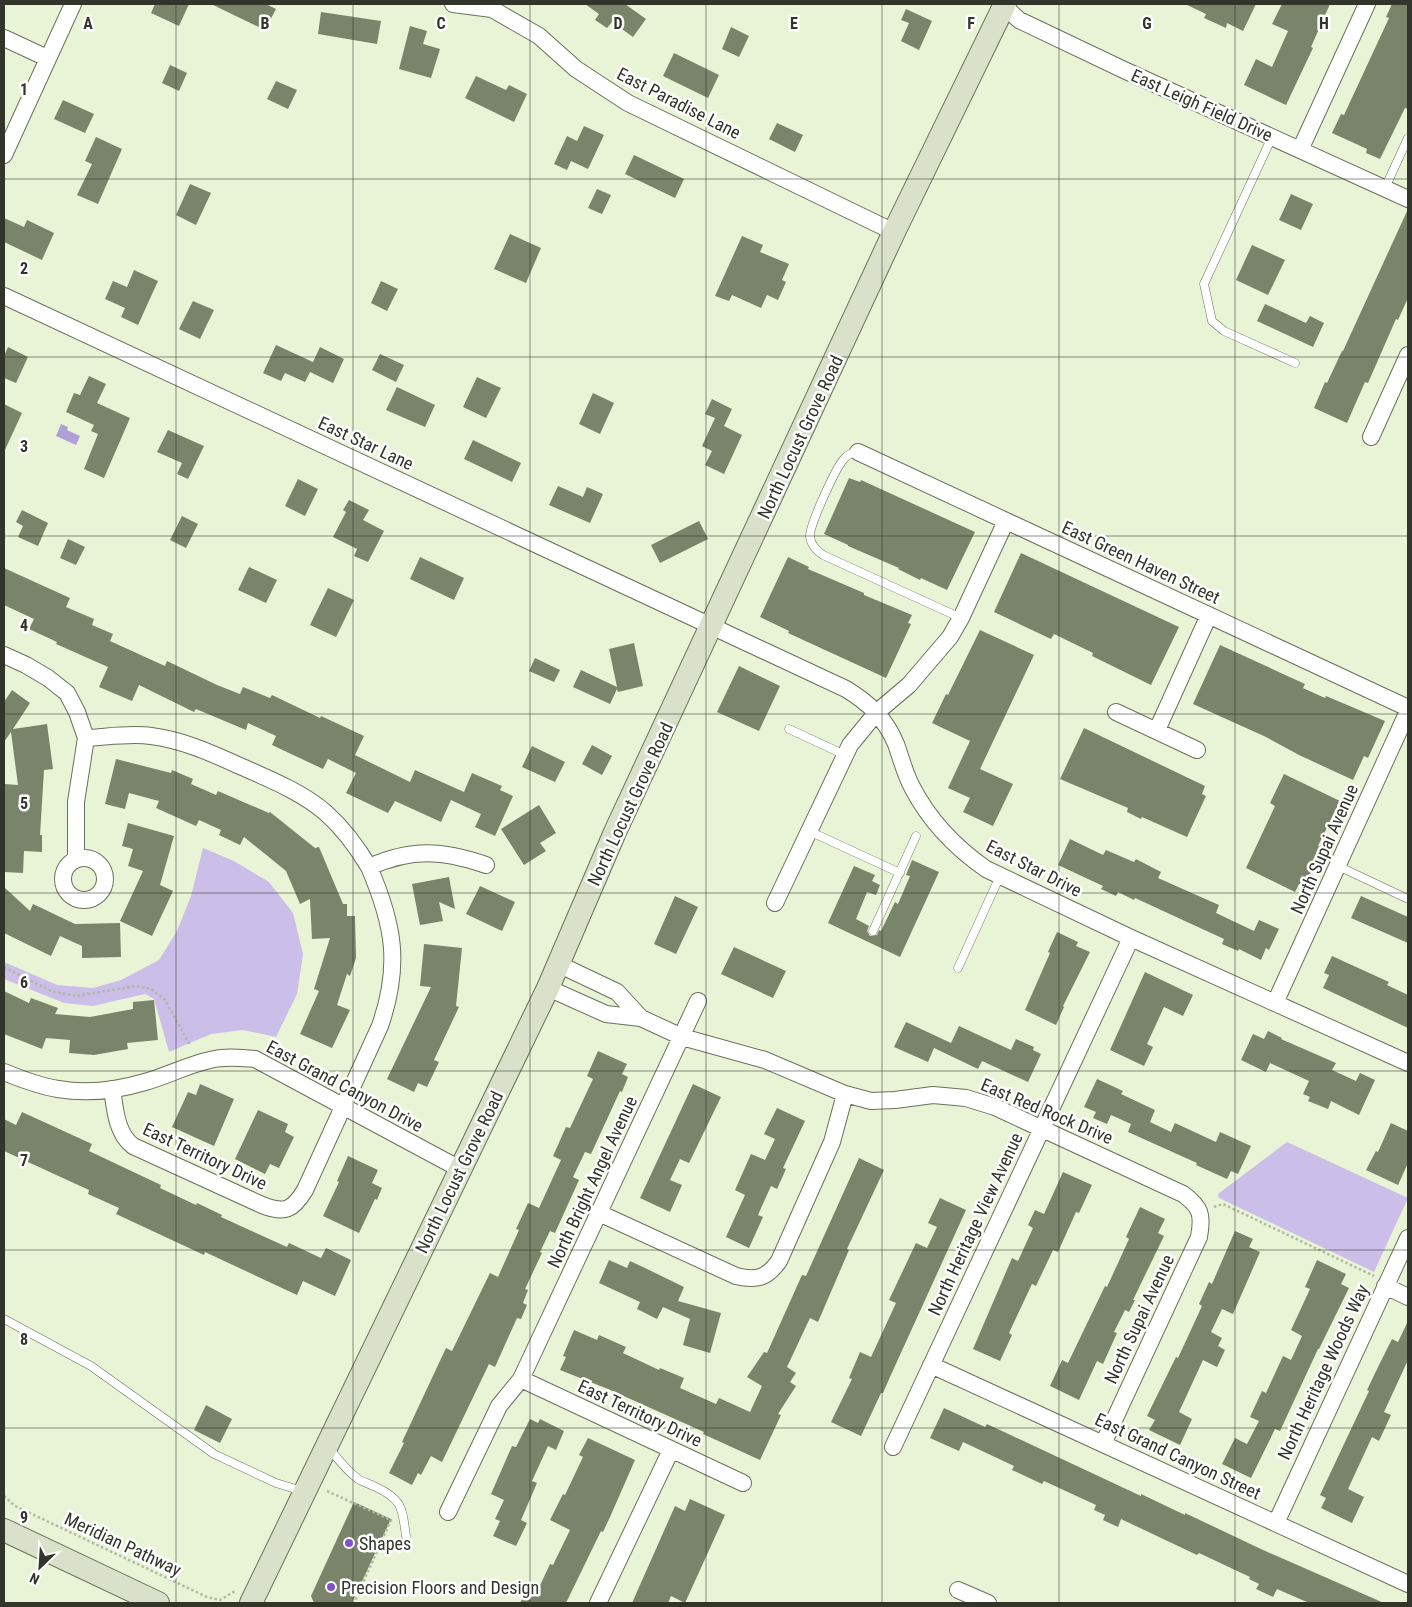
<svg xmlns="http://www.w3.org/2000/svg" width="1412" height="1607" font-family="'Roboto Condensed',sans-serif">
<rect width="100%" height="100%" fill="#e9f4d7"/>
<path fill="#cbbee9" d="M203 848 234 861 269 882 293 913 303 954 297 994 276 1037 243 1030 211 1034 169 1052 154 999 145 994 93 1006 64 1003 4 979V962L57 985 93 988 121 980 159 960 177 931 191 896Z
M1287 1142 1408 1198 1374 1272 1219 1198 1218 1194Z"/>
<path fill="#b1a0d7" d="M61 424 68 427 67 430 80 436 76 445 56 436Z"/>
<path fill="#7a846a" d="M155 4H189L179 26 151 13Z
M211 4H266L276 9 265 30Z
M585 4H625L646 19 633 37 612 22 607 28 595 20 599 14Z
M1185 4H1256L1243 31 1227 23 1226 28 1204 18 1206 14Z
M1282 4H1330L1311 47 1313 48 1286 105 1244 85 1256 59 1272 67 1288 31 1272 24Z
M1392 4H1408V109L1405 108 1380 159 1366 153 1367 149 1332 133 1341 114 1344 115 1389 18 1386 17Z
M906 9 932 21 919 50 901 41 909 23 901 20Z
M321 12 381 21 377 44 318 34Z
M410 26 427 31 423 44 440 49 431 78 399 69Z
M731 27 749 36 739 57 722 49Z
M674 53 719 75 708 98 663 76Z
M170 65 187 73 179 91 162 83Z
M476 76 506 90 509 85 527 94 514 122 465 98Z
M276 81 297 90 288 109 267 99Z
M63 100 94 114 85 133 54 119Z
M777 123 803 135 795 152 769 139Z
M584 126 604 135 588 169 571 161 567 170 554 164 567 136 577 141Z
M96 137 122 149 98 204 77 195 92 164 85 161Z
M634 155 684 179 675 198 625 174Z
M190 184 211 193 196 225 176 215Z
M597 189 611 195 602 214 588 208Z
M1291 194 1313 204 1301 230 1279 220Z
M1408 209V298L1398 320 1396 319 1368 383 1365 382 1347 423 1314 408 1325 382 1327 383 1342 351H1343Z
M4 218 24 227 27 220 54 233 42 260 4 242Z
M510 234 541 248 526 283 494 269Z
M742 236 763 245 760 252 789 264 782 280 786 282 778 300 767 295 761 308 732 295 729 301 715 296Z
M1252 245 1285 260 1268 295 1236 280Z
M134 270 158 281 138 325 121 317 125 308 105 299 113 281 127 287Z
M381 281 398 289 387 311 371 303Z
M193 301 214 310 200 339 179 329Z
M1265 304 1306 323 1310 316 1324 323 1313 347 1257 321Z
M276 345 313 362 320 347 344 359 333 383 310 372 305 382 285 373 281 381 263 373Z
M8 347 28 357 16 383 4 378V356Z
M380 354 404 365 396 382 372 370Z
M89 376 106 384 97 403 130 418 104 478 84 469 98 434 91 431 94 425 66 412 74 393 80 395Z
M477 377 501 388 486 418 463 407Z
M397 387 435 405 425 427 386 410Z
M593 393 614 403 600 434 579 424Z
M712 399 732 409 724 426 742 435 724 474 705 465 712 451 702 446 715 418 705 414Z
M4 404 22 413 4 452Z
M168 430 204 446 188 479 177 474 182 463 157 452Z
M473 440 521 463 512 482 464 459Z
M849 478 860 482 861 480 975 532 947 590 921 578 920 580 898 569 899 568 848 546V545L824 534Z
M298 479 318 489 305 516 285 506Z
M558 486 583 497 587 487 603 494 590 523 549 505Z
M349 500 369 510 363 520 384 531 368 562 354 556 357 549 333 537 346 512 343 510Z
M22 510 48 523 38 546 18 537 23 526 16 522Z
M182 516 198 524 186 548 170 540Z
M699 521 708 539 660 563 651 545Z
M68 539 85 547 76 565 60 558Z
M1021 553 1179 627 1151 685 1092 656 1093 653 1054 634 1051 639 994 612Z
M420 557 464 578 454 600 410 579Z
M788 557 809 567 808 569 864 593V595L912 615 908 623 911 624 886 678 788 633 789 631 760 617Z
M249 567 277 580 266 603 238 590Z
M4 568 70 598 66 607 94 619 92 625 113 634 110 641 165 666 167 661 217 685 240 694 243 687 270 698 272 695 320 718 321 716 364 736 355 755 410 782 415 770 464 792 472 773 502 786 500 790 513 796 495 836 475 827 481 814 451 800 441 822 395 801 388 813 346 793 356 773 328 759 323 769 272 745 276 736 248 723 246 730 196 709 194 712 139 685 132 701 99 687 108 667 56 644 57 642 29 629 34 619 4 605Z
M328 588 354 600 336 637 310 625Z
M980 630 1034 655 980 769 1013 784 993 826 963 812 970 798 948 788 970 741 932 723 946 694 948 695Z
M634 643 643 686 618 692 617 689 610 704 573 687 581 670 617 687 609 649Z
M1220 645 1305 684 1303 688 1325 698 1326 696 1385 721 1368 758 1364 756 1353 780 1299 755 1266 737 1193 704Z
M535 658 560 670 554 682 529 671Z
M739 666 780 686 759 731 717 712Z
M12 690 30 703 13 729 47 724 53 769 44 770 40 835H42V852L24 851 23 873 4 872V784L18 785 11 732 4 742V702Z
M1084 728 1205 786 1202 794 1206 796 1187 837 1142 817 1141 819 1127 812 1128 808 1060 779Z
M592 745 612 756 602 775 582 764Z
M532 746 565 762 555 782 522 767Z
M116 759 171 773 172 770 193 779 191 784 216 795 218 791 269 813 270 812 315 848 319 847 343 904H347V916H355L356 958 350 976 347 974 337 1005 350 1010 332 1048 300 1034 319 991 314 989 330 938 312 939 310 899 300 904 286 871 244 837 240 845 219 835 221 830 199 820 196 826 156 808 159 801 129 793 125 809 105 804Z
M1284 774 1340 801 1318 846 1326 849 1320 860 1318 858 1304 886 1299 884 1295 892 1246 868 1275 806 1270 803Z
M539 805 556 833 540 843 546 851 524 865 501 829Z
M128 823 174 836 160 885 173 891 152 936 120 921 143 871 128 866 133 849 122 846Z
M1070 839 1103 855 1106 850 1134 862 1136 859 1161 872 1158 878 1219 905 1216 913 1254 931 1259 920 1279 929 1269 950 1266 948 1261 960 1239 949 1238 951 1222 944 1224 939 1135 898 1134 900 1118 892 1116 896 1101 889 1103 886 1058 865Z
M912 860 939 872 900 957 828 923 854 866 875 875 872 881 880 885 876 895 867 892 856 919 869 926 867 931 870 936 877 935 879 930 881 931 895 902 898 904 910 876 906 875Z
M449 877 455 909 439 902 443 921 420 925 412 884Z
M480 886 515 902 502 931 466 914Z
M4 887 30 911 33 904 75 924 120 923 121 957 82 958V946L60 936 51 956 4 933Z
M675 896 698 907 676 954 654 944Z
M1361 896 1408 917V943L1351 918Z
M1057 932 1078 942 1076 946 1090 952 1063 1006 1064 1007 1056 1025 1025 1010 1050 953 1048 952Z
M424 944 462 948 456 1006 459 1007 434 1060 439 1062 427 1087 418 1083 414 1092 387 1079 431 987 420 986Z
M734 947 786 971 773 998 721 974Z
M1332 956 1389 982 1387 985 1408 995V1028L1323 988 1329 975 1324 973Z
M1145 972 1193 995 1183 1016 1164 1007 1147 1044 1153 1047 1144 1066 1110 1050Z
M4 991 29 1003 31 998 58 1008 55 1014 90 1017 133 1009V1002L154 1000 158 1040 127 1043 128 1049 94 1055 69 1053 70 1040 46 1038 42 1049 4 1034Z
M906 1022 951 1043 959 1026 1011 1050 1016 1039 1034 1047 1033 1050 1041 1054 1028 1082 982 1061 978 1069 934 1048 928 1062 894 1047Z
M1268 1031 1282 1038 1281 1039 1336 1063 1332 1070 1356 1081 1360 1073 1375 1080 1359 1115 1331 1101 1328 1109 1308 1101 1310 1097 1303 1094 1309 1081 1270 1063 1266 1072 1241 1060 1253 1034 1264 1039Z
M598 1051 627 1064 622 1074 628 1077 622 1092 620 1091 591 1154 585 1152 573 1177 579 1180 555 1233 550 1231 540 1252 542 1253 525 1289 528 1290 523 1303 527 1305 521 1319 517 1318 495 1367 489 1364 442 1462 431 1456 421 1475 418 1473 412 1485 389 1473 404 1443 402 1442 446 1348 452 1351 490 1273 498 1277 519 1230 516 1229 528 1203 539 1208 561 1160 553 1156 566 1127 570 1128 593 1079 587 1076Z
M1097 1079 1123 1091 1121 1094 1155 1110 1150 1122 1171 1132 1175 1123 1216 1142 1220 1132 1251 1146 1238 1174 1231 1171 1227 1179 1196 1165 1197 1163 1128 1132 1131 1124 1111 1115 1107 1124 1093 1118 1096 1112 1084 1107Z
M200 1084 234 1099 214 1146 172 1127 188 1092 196 1095Z
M693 1084 721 1097 689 1163 680 1159 670 1180 682 1185 670 1212 640 1198Z
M777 1108 805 1121 783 1168 786 1169 777 1189 771 1186 758 1215 763 1217 749 1248 726 1237 745 1195 735 1190 751 1154 765 1160 775 1139 764 1134Z
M258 1110 288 1124 285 1132 294 1137 279 1168 270 1164 265 1174 235 1159Z
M22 1112 92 1144 89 1151 161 1185 160 1188 196 1205 197 1203 222 1215 221 1217 256 1233 287 1247 289 1243 321 1258 326 1248 351 1260 335 1296 303 1281 297 1295 205 1252 204 1255 116 1214 119 1208 88 1194 89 1190 4 1151V1119L16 1125Z
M1391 1123 1408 1131V1163L1398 1185 1366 1170 1376 1151 1378 1152Z
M348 1156 378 1170 372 1183 382 1188 377 1200 375 1199 359 1233 323 1216 339 1182 337 1181Z
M859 1158 884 1170 847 1249 849 1250 818 1322 810 1318 787 1367 796 1373 790 1382 796 1386 778 1414 781 1415 760 1460 703 1434 704 1432 608 1389 560 1370 566 1357 563 1356 574 1330 597 1340 599 1335 626 1347 623 1353 659 1370 660 1368 684 1378 680 1388 716 1404 719 1398 750 1412 762 1386 747 1377 764 1352 767 1353 802 1275 806 1276Z
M1063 1172 1092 1185 1079 1213 1076 1212 1058 1252 1053 1250 1036 1286 1032 1284 1009 1333 1012 1335 1000 1361 973 1349 1012 1258 1018 1261 1033 1228 1028 1225 1035 1210 1044 1214Z
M940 1198 966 1210 890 1377 883 1393H881L861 1436 831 1422 852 1379 849 1378 860 1352 871 1357 896 1303 889 1300 916 1243 927 1248 937 1227 928 1223Z
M1140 1207 1165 1219 1158 1233 1164 1236 1133 1300H1135L1129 1312 1125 1310 1114 1332 1117 1333 1103 1364 1097 1361 1079 1400 1050 1386 1062 1360 1068 1363 1105 1286 1107 1287 1129 1239 1126 1237Z
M1235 1231 1253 1239 1249 1247 1260 1252 1233 1314 1222 1309 1211 1332 1222 1338 1218 1346 1225 1350 1217 1367 1203 1360 1179 1412 1192 1419 1180 1445 1149 1430 1155 1420 1147 1416 1176 1357 1178 1358 1202 1306 1199 1304 1209 1282 1212 1284Z
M609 1260 627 1268 630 1261 645 1268 684 1287 678 1301 721 1313 710 1353 683 1345 690 1319 663 1307 657 1319 637 1309 640 1302 599 1283Z
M1317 1260 1346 1274 1341 1284 1349 1288 1319 1349H1318L1280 1431 1275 1429 1251 1478 1222 1464 1235 1438 1247 1444 1259 1421 1250 1417 1262 1391 1266 1393 1283 1356 1291 1360 1302 1336 1291 1330 1310 1289 1305 1287Z
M1408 1321V1360L1384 1412 1391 1415 1379 1441 1372 1437 1348 1489 1364 1497 1352 1523 1321 1508 1326 1498 1320 1495 1369 1391 1367 1390 1379 1365 1392 1339 1398 1342Z
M206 1405 232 1419 220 1443 194 1430Z
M944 1408 985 1427 987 1424 1141 1496V1494L1185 1515V1513L1263 1550 1384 1603H1309L1277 1589 1273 1597 1256 1589 1259 1584 1249 1579 1250 1577 1199 1553 1197 1555 1121 1519 1118 1527 1103 1520 1105 1515 1094 1510 1096 1505 1044 1481 1042 1484 1012 1470 1014 1466 963 1442 959 1451 930 1438Z
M530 1419 538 1423 540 1419 564 1431 556 1450 548 1446 532 1481 537 1483 521 1520 527 1523 516 1546 493 1536 500 1521 495 1519 504 1500 491 1494 512 1446 516 1447Z
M588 1438 635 1460 610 1517 603 1532 601 1531 566 1603H520L527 1590 536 1594 550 1564 553 1565 570 1530 550 1520 563 1494 565 1495 583 1457 579 1455Z
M690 1499 725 1515 685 1603 671 1596 668 1603H632L675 1506 685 1511Z
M354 1502 391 1519 352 1603H314L311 1596Z"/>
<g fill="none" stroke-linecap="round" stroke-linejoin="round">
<g stroke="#687259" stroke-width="9">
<path id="lane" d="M1272 137 1204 284 1212 321 1224 331 1295 363
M1385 188 1408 138
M858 452C852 453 848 454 844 459 836 467 809 526 810 537 811 545 817 551 823 555L961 618
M789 729 845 755
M809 831 900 873
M1338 866 1408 899
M873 931 916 836
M958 968 1000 876
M4 1319 91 1366 214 1454 276 1483 302 1491
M328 1447C337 1458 346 1470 358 1479 363 1482 370 1484 376 1487 403 1500 402 1508 406 1536"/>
</g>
<g stroke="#687259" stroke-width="18">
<path id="street" d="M453 4 492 9 539 36 576 69 628 103 894 232
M1004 6 1019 20 1124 70 1408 199
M4 38 47 58
M1300 150 1367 4
M4 155 73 4
M4 296 846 689C869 703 885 718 896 744 901 758 905 774 912 787 929 820 956 848 986 869L1131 938 1408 1063
M1371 437 1408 355
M858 452 1408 708
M4 655 26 665 48 678 67 693 77 712 86 738 76 802V859
M1116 712 1197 750
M1157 730 1209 615
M86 738C107 737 130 733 151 736 183 740 211 753 240 766 269 779 302 792 326 813 344 829 357 847 369 867 412 848 442 850 486 865
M63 879a21 21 0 1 1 42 0a21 21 0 1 1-42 0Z
M775 903 850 745 877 712 909 685 950 637 961 618 1006 521
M558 964 617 992 641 1018
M548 988 606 1014 641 1018 682 1037 765 1060 845 1094 871 1101 895 1100 933 1095 966 1098 995 1107 1183 1194C1201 1207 1203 1215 1199 1237L1103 1444
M1275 1003 1408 711
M4 1072C21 1079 39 1086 58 1089 86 1094 118 1090 145 1082 167 1076 187 1065 210 1060 225 1056 240 1058 255 1059L460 1169
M112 1089C115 1108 116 1133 133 1146L262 1205C285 1214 293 1210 305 1190L380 1026C401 965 394 925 369 867
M599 1213 736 1276C757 1281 767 1278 779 1261L832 1142 845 1094
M1385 1286 1408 1297
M931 1365 1408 1584
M521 1379 743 1483
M893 1447 1131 938
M448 1512 499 1406 521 1379 698 1001
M1276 1523 1408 1238
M958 1590 988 1603
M598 1603 671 1450"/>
</g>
<g stroke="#687259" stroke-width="24">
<path id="secondary" d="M4 1530 158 1603
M251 1603 548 988 615 832 894 232 1005 4"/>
</g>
<path stroke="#b0b9a2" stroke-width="2.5" stroke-dasharray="2.5 2.5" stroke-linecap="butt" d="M4 967 51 991 76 996 136 986 151 989 165 1000 190 1045
M1214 1207 1223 1204 1374 1276
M327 1491 391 1520 354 1603
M4 1496 15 1506 207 1597 220 1600 235 1591"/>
<use href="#lane" stroke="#fff" stroke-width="8"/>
<use href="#street" stroke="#fff" stroke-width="16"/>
<use href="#secondary" stroke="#d9e1ca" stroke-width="22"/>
</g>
<path fill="none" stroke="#31352a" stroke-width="1" stroke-opacity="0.55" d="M176 4V1603M353 4V1603M530 4V1603M706 4V1603M882 4V1603M1059 4V1603M1235 4V1603M4 179H1408M4 357H1408M4 536H1408M4 714H1408M4 893H1408M4 1071H1408M4 1250H1408M4 1428H1408"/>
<g fill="#8352cb" stroke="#fff" stroke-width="2">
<circle cx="349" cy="1543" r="5"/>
<circle cx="331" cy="1587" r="5"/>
</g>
<g text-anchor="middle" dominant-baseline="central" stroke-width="5" stroke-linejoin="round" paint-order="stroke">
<g font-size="18" fill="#31352a" stroke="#fff">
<text transform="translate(679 103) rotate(27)">East Paradise Lane</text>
<text transform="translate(1202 105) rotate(24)">East Leigh Field Drive</text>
<text transform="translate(800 437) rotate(-65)">North Locust Grove Road</text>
<text transform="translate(366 443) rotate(25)">East Star Lane</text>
<text transform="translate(1141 562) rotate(25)">East Green Haven Street</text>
<text transform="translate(630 804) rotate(-65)">North Locust Grove Road</text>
<text transform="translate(1324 849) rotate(-66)">North Supai Avenue</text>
<text transform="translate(1034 868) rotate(27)">East Star Drive</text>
<text transform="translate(345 1086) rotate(28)">East Grand Canyon Drive</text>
<text transform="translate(1047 1111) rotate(23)">East Red Rock Drive</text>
<text transform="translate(205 1156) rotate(25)">East Territory Drive</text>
<text transform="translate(459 1172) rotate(-64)">North Locust Grove Road</text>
<text transform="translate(592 1182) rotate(-65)">North Bright Angel Avenue</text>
<text transform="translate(975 1224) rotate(-65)">North Heritage View Avenue</text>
<text transform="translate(1139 1319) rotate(-65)">North Supai Avenue</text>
<text transform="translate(1323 1372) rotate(-65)">North Heritage Woods Way</text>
<text transform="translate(640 1413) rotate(25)">East Territory Drive</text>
<text transform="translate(1178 1456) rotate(25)">East Grand Canyon Street</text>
<text transform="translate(123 1544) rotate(25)">Meridian Pathway</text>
</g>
<g font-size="18" fill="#31352a" stroke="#fff" text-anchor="start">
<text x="359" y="1543">Shapes</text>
<text x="341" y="1587">Precision Floors and Design</text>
</g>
</g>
<g font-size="16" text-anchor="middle" font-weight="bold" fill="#31352a" stroke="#fff" stroke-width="5" stroke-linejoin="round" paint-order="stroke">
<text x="88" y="29">A</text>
<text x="265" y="29">B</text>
<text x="441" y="29">C</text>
<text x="618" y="29">D</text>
<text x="794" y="29">E</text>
<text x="971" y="29">F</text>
<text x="1147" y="29">G</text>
<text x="1324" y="29">H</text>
<text x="24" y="95">1</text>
<text x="24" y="274">2</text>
<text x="24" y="452">3</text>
<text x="24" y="631">4</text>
<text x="24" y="809">5</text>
<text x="24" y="988">6</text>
<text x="24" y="1166">7</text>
<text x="24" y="1345">8</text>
<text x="24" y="1523">9</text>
</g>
<rect width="1412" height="1607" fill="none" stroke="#31352a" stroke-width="10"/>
<g transform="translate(40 1567) rotate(205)" stroke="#ffffff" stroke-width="4" paint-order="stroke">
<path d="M0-4L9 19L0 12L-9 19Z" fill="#31352a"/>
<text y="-8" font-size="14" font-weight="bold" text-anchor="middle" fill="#31352a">N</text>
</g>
</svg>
